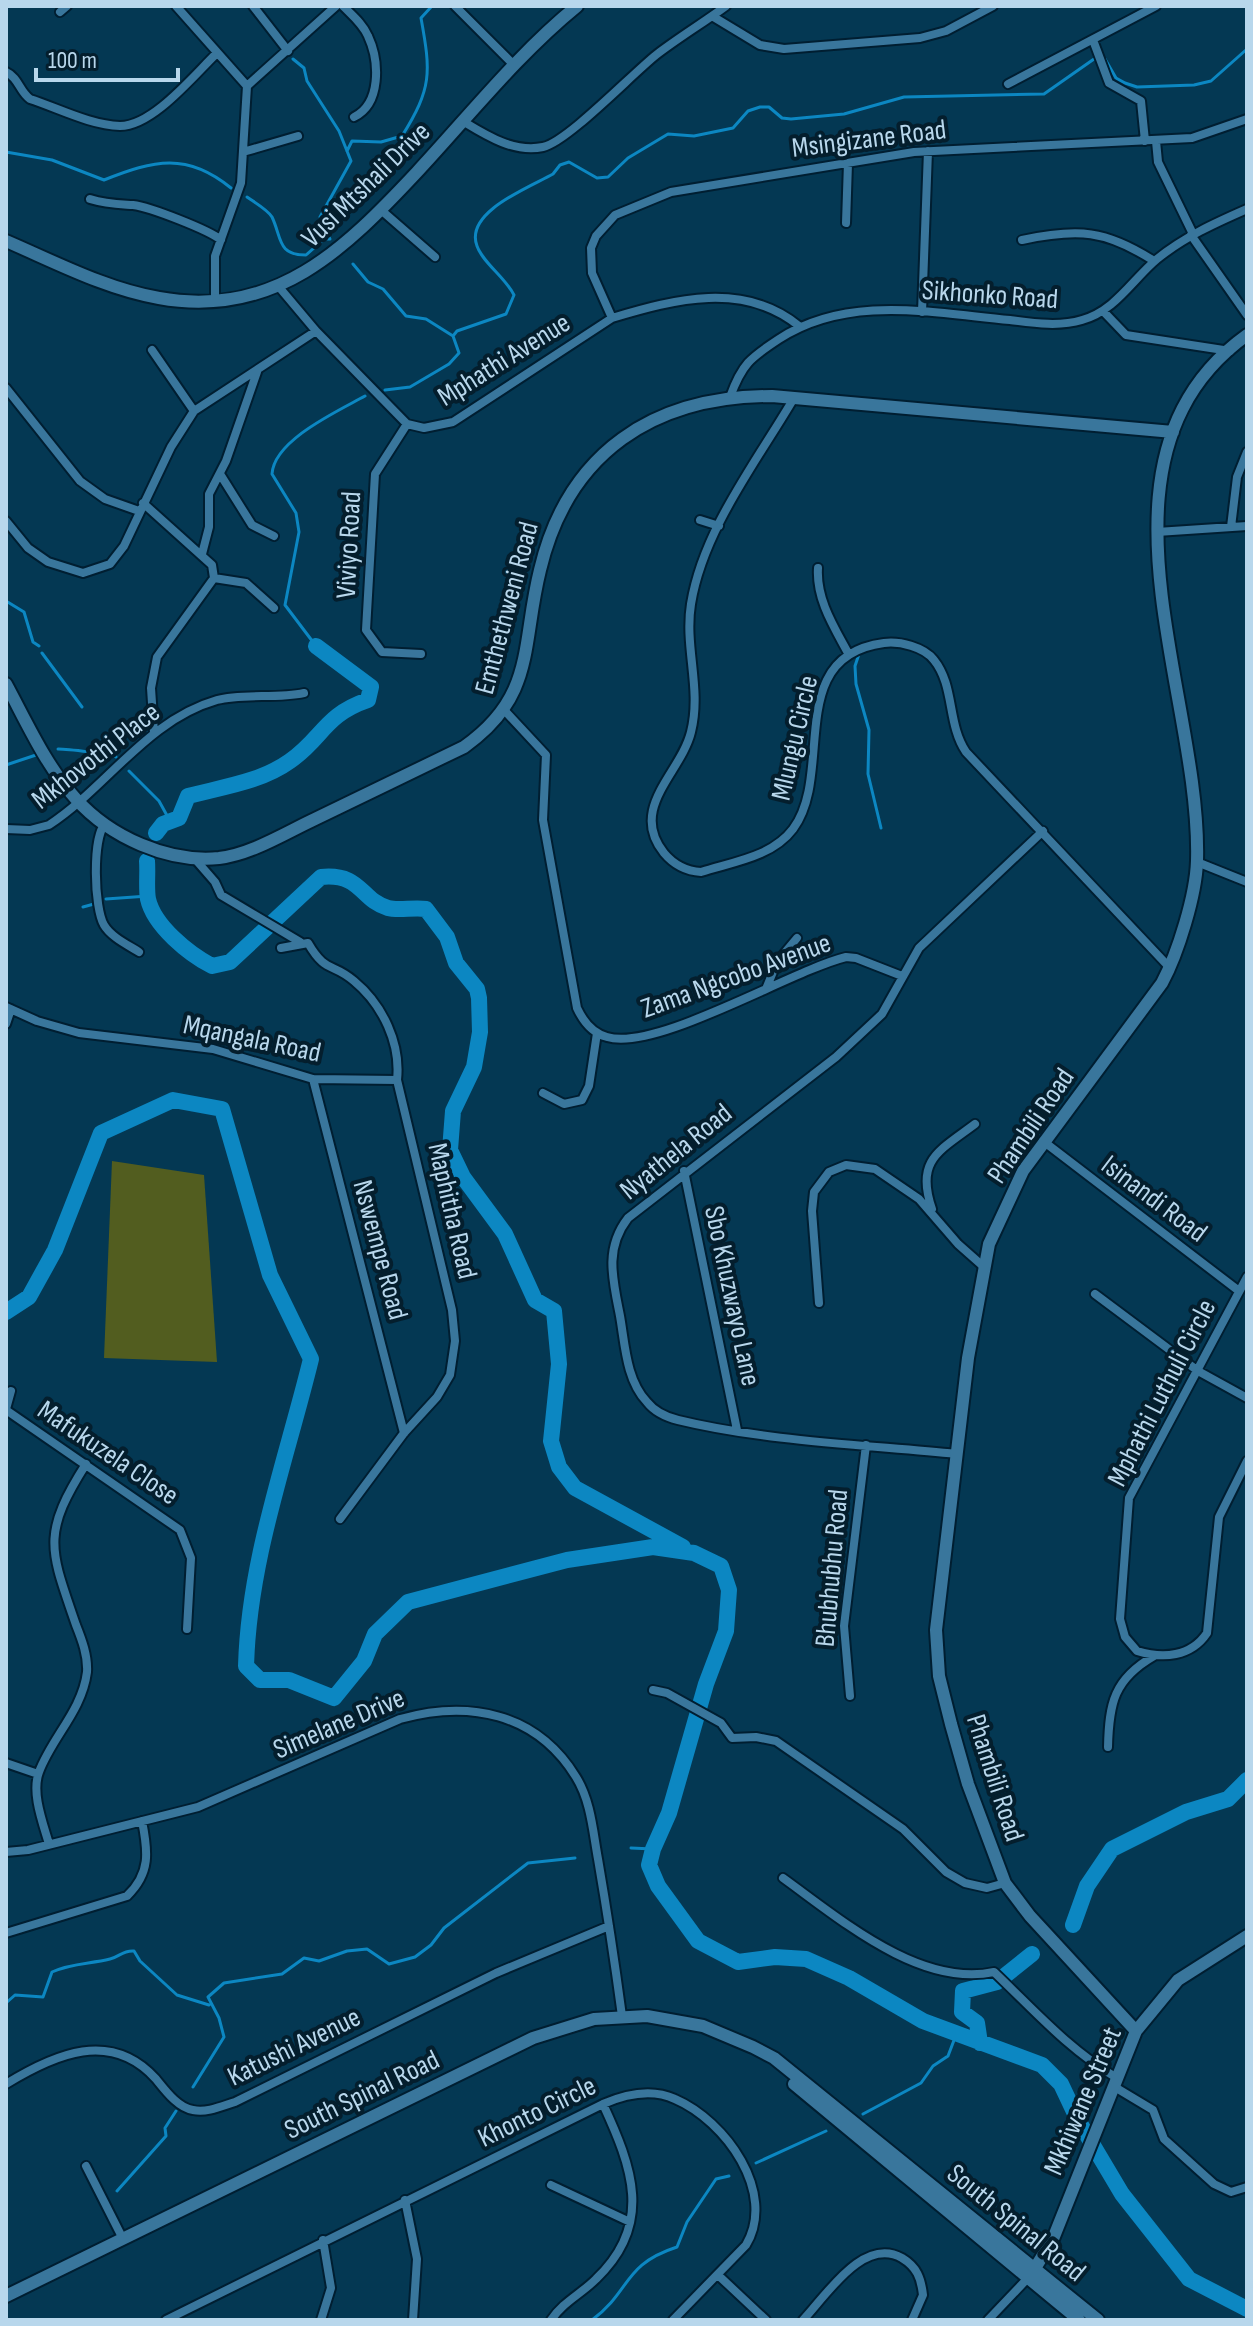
<svg xmlns="http://www.w3.org/2000/svg" width="1253" height="2326" font-family="'Sofia Sans Condensed',sans-serif">
<rect width="100%" height="100%" fill="#043853"/>
<path fill="#525d1f" d="M112 1161 204 1175 217 1362 104 1358Z"/>
<g fill="none" stroke-linecap="round" stroke-linejoin="round">
<path stroke="#0c87c2" stroke-width="3" d="M347 151 352 141 381 142 402 136C432 88 431 73 421 18L432 6
M6 152 52 160 104 180C154 160 187 152 231 188
M247 197C254 202 268 210 272 217 282 238 277 255 306 255L324 239H330L320 217 351 161 339 131 307 81 304 68 293 59
M353 264 368 282 383 289 406 316 426 319 453 336
M385 390 410 387 449 364 459 353 453 336 457 331 506 314 514 295C505 277 483 263 477 246 464 212 530 187 553 174L560 165 569 162 597 178 608 177 628 158 668 134 694 136 733 128 748 111 760 107H769L782 118 791 119 844 114 904 97 1044 94 1094 59H1105L1116 78 1125 83 1137 87 1194 85 1211 81 1247 49
M6 601 24 612 33 642 39 646
M316 646 285 605 299 532 296 513 272 474C274 440 338 411 365 396
M42 653 82 707
M859 654 855 666 856 684 869 730 868 774 881 828
M58 749C67 749 111 754 116 757
M6 765 36 755
M129 771 159 801 170 821
M106 899 148 896
M83 907 94 904
M631 1848 653 1849
M6 2003 15 1995 43 1997 52 1972C71 1963 90 1964 110 1959 119 1957 123 1950 134 1951L140 1961 177 1995 209 2005
M193 2087 224 2037 219 2018 208 1997 224 1983 282 1974 304 1958 319 1961 347 1951 367 1949 389 1964 415 1957 431 1945 444 1928 528 1863 575 1858
M863 2114 921 2083 933 2066 948 2056 956 2035
M756 2163 826 2131
M117 2191 166 2136 165 2128 176 2111
M592 2320C632 2290 622 2265 677 2247L687 2222 716 2179 729 2176"/>
<path stroke="#0c87c2" stroke-width="16" d="M156 833 163 824 179 818 188 796C222 787 261 782 290 761 323 738 324 715 368 700L371 687 316 646
M147 861C148 873 146 888 148 899 154 926 189 954 212 966L230 962 321 877C362 873 360 900 388 908 398 911 414 907 426 909L447 937 456 963 477 989 479 998 480 1032 474 1067 453 1111 450 1150 463 1177 505 1234 535 1300 554 1311 559 1364 551 1441 559 1467 575 1488 683 1547
M6 1312 29 1297 55 1250 101 1133 173 1100 222 1109 270 1275 311 1359C286 1461 249 1560 246 1666L260 1680H289L334 1698 364 1661 375 1634 408 1602 567 1560 653 1547 694 1553 721 1566 729 1590 726 1631 706 1684 669 1813 653 1849 649 1865 658 1886 698 1941 738 1962 775 1957 806 1959 849 1978 923 2021 1042 2065 1061 2084 1078 2120 1122 2194 1189 2279 1247 2309
M1073 1925 1087 1886 1112 1849 1186 1812 1228 1799 1247 1780
M980 2043 977 2023 962 2012 963 1991 997 1982 1032 1954"/>
<g stroke="#001e31" stroke-width="12">
<path id="street" d="M176 6 247 86 241 183 215 256V300
M253 6 288 51
M343 6C352 15 363 24 368 36 380 62 381 104 354 117
M455 6 515 66
M60 12 67 6
M712 16 760 45 784 49 920 38 946 31 993 6
M1093 40 1109 83 1141 101 1145 141
M6 72C19 78 19 91 30 99 58 108 90 125 120 126 153 126 194 75 217 53
M1008 84 1156 6
M247 86 336 6
M464 122C487 136 514 153 543 147 567 142 631 75 656 55 678 38 703 23 726 6
M1156 141 1158 162 1193 234
M243 152 298 136
M90 199C106 204 117 204 133 205 150 207 209 230 221 240
M381 210 435 257
M846 223 848 163
M1191 235 1247 315
M1022 240C1078 228 1106 230 1154 261
M279 287 316 331 407 424 424 428 453 422 612 318C675 299 744 281 799 326
M1103 311 1126 335 1230 351
M922 312 928 151
M612 318 592 273 591 248 596 236 615 215 671 192 914 152 1192 138 1247 119
M152 350 194 411
M6 388 80 481 105 499 139 511
M730 397C742 364 750 358 779 339 848 294 932 313 1010 320 1033 323 1059 327 1082 320 1115 311 1132 280 1157 259 1184 237 1215 223 1247 209
M794 398C757 461 703 530 691 604 684 647 702 689 691 732 681 773 628 808 664 853 674 865 685 871 701 872 732 862 772 857 793 829 835 773 783 656 884 643 900 641 924 647 934 660 955 686 947 724 966 752L1170 968
M407 424 375 474 366 630 382 652 421 654
M220 474 252 525 274 536
M143 503 212 565 214 578 157 657 151 688 154 733
M700 520 719 526
M6 521 28 548 48 562 83 573 110 564 124 546 171 447 194 411 316 331
M1231 527 1237 477 1247 452
M1157 532 1247 526
M202 554 209 527V494L226 461 257 372
M818 568C816 599 834 627 848 653
M214 578 246 583 274 608
M505 711 546 755 543 820 577 1008C583 1021 592 1033 607 1037 656 1052 790 971 846 957L856 958 902 976
M105 824C92 838 94 908 104 925 111 937 128 945 139 952
M6 829 30 830 49 825C107 787 147 720 217 700 242 693 277 699 304 693
M195 859 215 882 221 895 300 942
M1197 862 1247 882
M281 948 308 943C326 974 332 962 354 981 383 1005 401 1044 397 1080L452 1310 455 1341 450 1375 437 1397 404 1433 340 1519
M766 989 777 962 797 938
M6 1007 37 1021 79 1033 213 1049 313 1079 397 1080
M6 1024 11 1009
M313 1079 404 1433
M543 1093 564 1104 582 1100 589 1086 597 1033
M1043 1141 1239 1291
M684 1171 737 1430
M932 1209C915 1160 939 1151 975 1124
M1247 1277 1129 1498 1120 1619 1125 1637 1137 1651C1163 1659 1191 1657 1207 1633L1219 1517 1247 1461
M1095 1294 1198 1371 1247 1398
M819 1303 812 1211 814 1192 829 1172 846 1165 875 1169 919 1199 958 1244 984 1267
M6 1409 11 1391
M6 1410 180 1530 191 1558 187 1629
M956 1454C867 1445 764 1441 678 1420 666 1417 654 1411 647 1402 626 1380 625 1344 620 1316 613 1280 604 1249 628 1218L836 1057 882 1014 919 948 1043 831
M653 1690 667 1693 721 1723 732 1738 756 1737 776 1741 903 1829 946 1872 965 1883 987 1888 1005 1883
M850 1696 844 1626 866 1445
M1108 1747C1109 1703 1114 1679 1154 1656
M6 1763 38 1774
M49 1844C43 1823 31 1793 39 1772 52 1737 82 1711 87 1672 88 1656 82 1640 76 1625 50 1549 41 1535 86 1464
M6 1852 28 1850 198 1807 400 1719C468 1700 536 1712 576 1777 591 1801 593 1832 598 1859 607 1911 615 1964 622 2016
M783 1878C840 1919 920 1988 994 1972 1033 2009 1069 2050 1117 2078
M6 1933 127 1896C151 1873 148 1851 142 1821
M6 2084C55 2054 111 2029 156 2079 165 2090 178 2108 193 2110 207 2113 222 2106 235 2102L496 1973 609 1926
M1113 2086 1153 2110 1164 2139 1214 2184 1231 2192 1247 2187
M86 2166 123 2239
M551 2185 630 2222
M405 2200 417 2259 413 2320
M719 2276 766 2320
M166 2320 603 2104C626 2094 651 2088 675 2099 726 2121 777 2193 746 2245L673 2320
M321 2320 331 2288 323 2240
M551 2320C563 2302 581 2294 596 2279 654 2224 632 2167 603 2104
M803 2320C826 2296 863 2236 902 2258 917 2267 921 2278 923 2295L912 2320
M988 2320 1028 2278"/>
</g>
<g stroke="#001e31" stroke-width="16">
<path id="secondary" d="M6 241C55 262 106 289 159 298 275 319 345 249 417 172 469 116 518 54 577 6
M6 684C27 723 46 766 76 799 110 837 168 863 219 858 252 854 285 833 315 819 365 795 414 771 464 747 536 696 521 646 540 570 568 452 654 396 772 396L1173 432
M1136 2031 1030 1916 1005 1883 968 1784 951 1724 939 1676 936 1630 968 1358 989 1244 1023 1171 1162 983C1178 953 1196 895 1197 861 1202 694 1077 457 1247 335
M794 2084 1079 2320
M1032 2273 1053 2239 1136 2031 1178 1980 1247 1936
M6 2296 533 2038 594 2019 647 2016 703 2026 753 2047 774 2058 1098 2320"/>
</g>
<use href="#street" stroke="#39769c" stroke-width="8"/>
<use href="#secondary" stroke="#39769c" stroke-width="12"/>
</g>
<g text-anchor="middle" dominant-baseline="central" stroke-width="8" stroke-linejoin="round" paint-order="stroke">
<g font-size="28" fill="#b8d7ec" stroke="#041e2d">
<text transform="translate(869 139) rotate(-7)">Msingizane Road</text>
<text transform="translate(366 185) rotate(-44)">Vusi Mtshali Drive</text>
<text transform="translate(990 295) rotate(4)">Sikhonko Road</text>
<text transform="translate(504 360) rotate(-32)">Mphathi Avenue</text>
<text transform="translate(349 545) rotate(-87)">Viviyo Road</text>
<text transform="translate(507 608) rotate(-75)">Emthethweni Road</text>
<text transform="translate(795 738) rotate(-77)">Mlungu Circle</text>
<text transform="translate(96 756) rotate(-38)">Mkhovothi Place</text>
<text transform="translate(736 976) rotate(-20)">Zama Ngcobo Avenue</text>
<text transform="translate(252 1039) rotate(12)">Mqangala Road</text>
<text transform="translate(1031 1126) rotate(-56)">Phambili Road</text>
<text transform="translate(676 1152) rotate(-39)">Nyathela Road</text>
<text transform="translate(1154 1199) rotate(37)">Isinandi Road</text>
<text transform="translate(452 1211) rotate(77)">Maphitha Road</text>
<text transform="translate(380 1250) rotate(75)">Nswempe Road</text>
<text transform="translate(732 1296) rotate(78)">Sbo Khuzwayo Lane</text>
<text transform="translate(1162 1393) rotate(-63)">Mphathi Luthuli Circle</text>
<text transform="translate(108 1453) rotate(34)">Mafukuzela Close</text>
<text transform="translate(832 1568) rotate(-85)">Bhubhubhu Road</text>
<text transform="translate(339 1724) rotate(-23)">Simelane Drive</text>
<text transform="translate(995 1778) rotate(72)">Phambili Road</text>
<text transform="translate(294 2047) rotate(-26)">Katushi Avenue</text>
<text transform="translate(362 2095) rotate(-26)">South Spinal Road</text>
<text transform="translate(1083 2101) rotate(-67)">Mkhiwane Street</text>
<text transform="translate(537 2112) rotate(-26)">Khonto Circle</text>
<text transform="translate(1016 2223) rotate(39)">South Spinal Road</text>
</g>
</g>
<rect width="1253" height="2326" fill="none" stroke="#b8d7ec" stroke-width="16"/>
<path d="M36 68v12h142v-12" fill="none" stroke="#b8d7ec" stroke-width="4"/>
<text x="48" y="68" font-size="24" fill="#b8d7ec" stroke="#041e2d" stroke-width="6" paint-order="stroke">100 m</text>
</svg>
